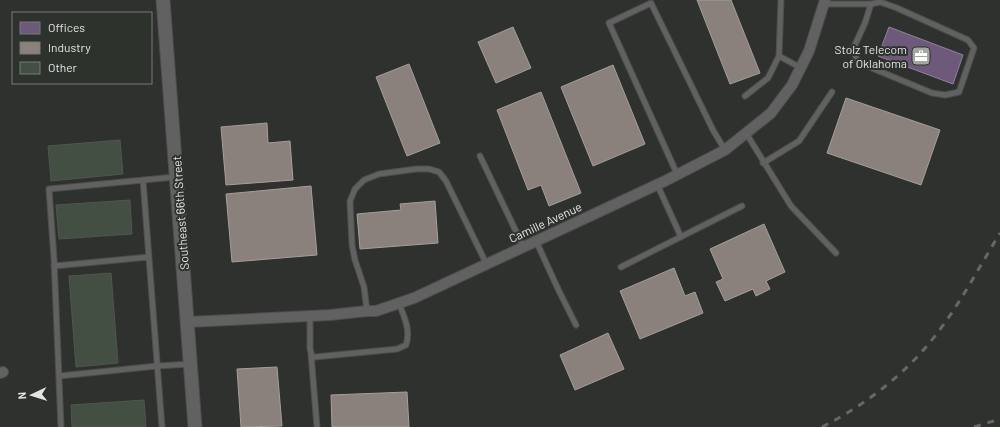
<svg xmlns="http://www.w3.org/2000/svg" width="1000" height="427" font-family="Barlow,sans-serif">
<rect width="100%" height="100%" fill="#2f312e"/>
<path fill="#6d597a" stroke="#908399" d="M889 27 963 55 953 84 878 56Z"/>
<path fill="#8a817c" stroke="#a49f9b" d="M697 0H731L760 73 730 84Z
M513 27 531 68 496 83 478 42Z
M409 64 440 143 407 156 376 77Z
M613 65 645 144 593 166 561 87Z
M541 92 581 193 549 206 541 185 528 190 497 110Z
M846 98 940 130 921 185 827 153Z
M267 123 268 143 290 141 293 180 226 185 221 127Z
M311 186 317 255 232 262 226 194Z
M435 201 438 243 360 249 357 214 401 210 400 204Z
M764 224 785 272 766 281 770 289 756 296 753 289 725 301 716 282 723 279 710 249Z
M674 268 685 296 695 292 703 313 640 339 620 291Z
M608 333 624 369 575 390 560 355Z
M277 367 282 426 241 427 237 369Z
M407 392 409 427H332L331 395Z"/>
<path fill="#424f42" stroke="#525452" d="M120 140 123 174 51 181 48 146Z
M130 200 132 234 59 239 56 205Z
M111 273 118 363 76 367 69 276Z
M144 400 146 427H72L71 405Z"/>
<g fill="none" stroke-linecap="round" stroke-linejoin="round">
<g stroke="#4c4e4b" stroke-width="7">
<path id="service" d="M824 4H871L880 2 897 8 968 40 974 48 959 92 945 95 932 93 867 66 856 59 854 47 865 23 871 4
M779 56 781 0
M745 96 768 78 779 56 801 68
M746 133 791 206 836 253
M480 156 523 246
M763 163 799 141 832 92
M677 174 609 23 651 3 713 130 725 150
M143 180 162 427
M657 184 681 237
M536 241 559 291 576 325
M54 266 149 257
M621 267 742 206
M367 311 364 287 355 260 352 245 350 201 355 189 364 180 379 174 416 169H429L439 172 446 181 486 263
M310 316V349L312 356 315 357 397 349 406 345C411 330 404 317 399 303
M311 354 317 427
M59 376 157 366 190 364
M61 427 54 259 49 189 175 177"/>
</g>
<g stroke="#4c4e4b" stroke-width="12">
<path id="minor" d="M188 322 330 315 367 311H376L414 298 665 181 725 150 771 113 792 85 809 51 825 0
M0 373 3 372"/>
</g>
<g stroke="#4c4e4b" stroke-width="15">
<path id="tertiary" d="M163 0 195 427"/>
</g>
<use href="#service" stroke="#606160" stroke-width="5"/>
<use href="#minor" stroke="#606160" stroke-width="10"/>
<use href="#tertiary" stroke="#606160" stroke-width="13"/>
<path stroke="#666865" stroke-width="3" stroke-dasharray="7 7" stroke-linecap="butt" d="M822 427C863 406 902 377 931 341 958 308 978 269 1000 233
M974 427 1000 419"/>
</g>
<defs>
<g id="office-square" transform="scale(1)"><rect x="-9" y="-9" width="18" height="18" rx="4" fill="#a3a6a3" stroke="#2e322d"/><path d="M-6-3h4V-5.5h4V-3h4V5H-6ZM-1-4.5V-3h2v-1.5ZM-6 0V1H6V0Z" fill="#fff"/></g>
</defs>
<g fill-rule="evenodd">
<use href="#office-square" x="921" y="56"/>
</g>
<g text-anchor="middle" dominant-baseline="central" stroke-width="4" stroke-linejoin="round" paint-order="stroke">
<g font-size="12" fill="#e2e5e2" stroke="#2e322d" text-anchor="end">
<text x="907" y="49">Stolz Telecom<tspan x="907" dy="14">of Oklahoma</tspan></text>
</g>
<g font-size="12" fill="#e2e5e2" stroke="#2e322d">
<text transform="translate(180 213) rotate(-94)">Southeast 66th Street</text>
<text transform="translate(545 222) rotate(-25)">Camille Avenue</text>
</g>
</g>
<rect x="12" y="12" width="140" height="72" fill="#2e322d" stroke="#767a75"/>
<rect x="20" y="22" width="20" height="12" fill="#6d597a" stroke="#767a75"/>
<text x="48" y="32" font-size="12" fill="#e2e5e2">Offices</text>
<rect x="20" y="42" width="20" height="12" fill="#8a817c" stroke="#767a75"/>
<text x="48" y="52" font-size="12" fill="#e2e5e2">Industry</text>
<rect x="20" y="62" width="20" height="12" fill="#424f42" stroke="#767a75"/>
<text x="48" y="72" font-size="12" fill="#e2e5e2">Other</text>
<g transform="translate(32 395) rotate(266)" stroke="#2e322d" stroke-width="3" paint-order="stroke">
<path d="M0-3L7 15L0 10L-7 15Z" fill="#e2e5e2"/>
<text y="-6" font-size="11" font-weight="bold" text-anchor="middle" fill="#e2e5e2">N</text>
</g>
</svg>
